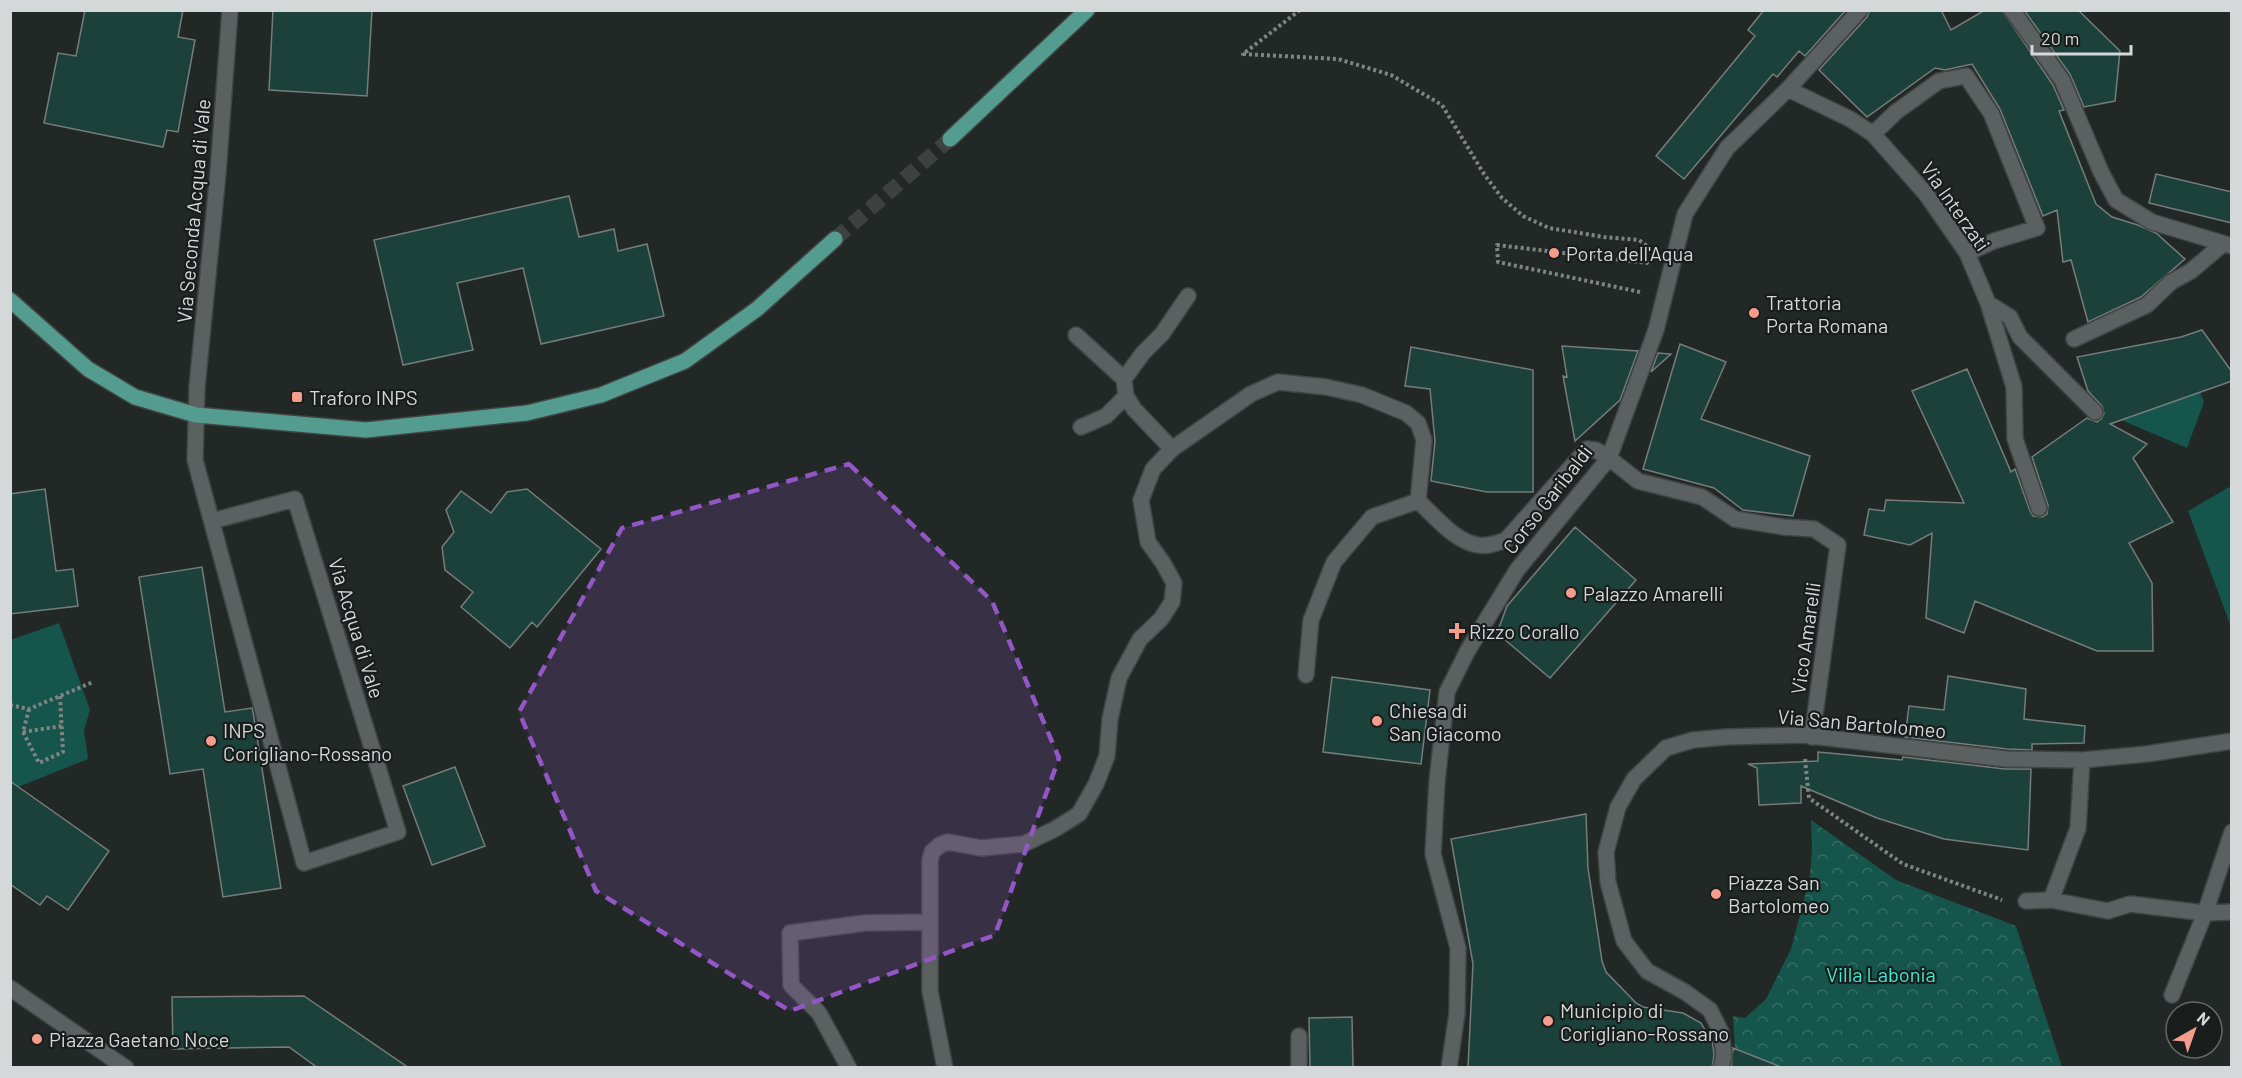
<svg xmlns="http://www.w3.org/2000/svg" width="2242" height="1078" font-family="Barlow,sans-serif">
<defs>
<pattern id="forest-crowns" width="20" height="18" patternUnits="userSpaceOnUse" patternTransform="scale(1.5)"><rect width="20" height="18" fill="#15554b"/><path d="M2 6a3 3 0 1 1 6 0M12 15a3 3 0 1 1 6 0" fill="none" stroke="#366d64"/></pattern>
</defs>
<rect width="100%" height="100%" fill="#222826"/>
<path fill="#15554b" d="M2200 392 2204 402 2187 448 2121 420Z
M2231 486V627L2188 511Z
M59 623 90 710 84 730 88 759 18 787 11 781 10 640Z"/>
<path fill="url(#forest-crowns)" d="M1811 820 1896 880 2016 926 2062 1067H1782L1735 1049 1733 1016 1745 1018 1766 999 1791 949 1810 877 1812 848Z"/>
<path fill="#1b413a" stroke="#767c7b" stroke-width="1.5" d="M85 10H183L178 37 195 40 178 132 167 130 163 147 44 123 58 53 76 56Z
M273 10H372L367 96 269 90Z
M1764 10H1846L1805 56 1799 51 1777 77 1773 74 1684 179 1656 156 1755 36 1748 30Z
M1870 10H1941L1951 30 1985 10H2002L2053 85 2064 110 2059 111 2096 204 2112 217 2138 225 2156 233 2185 259 2141 297 2088 322 2071 260 2063 262 2057 210 2043 216 2000 109 1972 64 1945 70 1935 68 1867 117 1819 70 1867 17Z
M2024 10H2078L2120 51 2115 101 2084 107 2070 74Z
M2156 174 2232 192V223L2149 203Z
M569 196 579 237 614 229 618 251 647 244 664 316 541 344 523 268 457 283 473 350 403 365 374 240Z
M2202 330 2232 372V381L2110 424 2147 444 2133 458 2173 522 2129 543 2152 583 2153 651H2097L1975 601 1964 633 1926 618 1932 533 1910 545 1864 535 1869 509 1884 511 1886 500 1964 503 1912 391 1967 369 2011 472 2015 469 2030 511 2033 516 2042 517 2047 514 2048 505 2032 457 2087 418 2097 422 2101 419 2104 414 2102 406 2088 391 2077 357 2181 337Z
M1680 344 1726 362 1701 419 1810 456 1793 516 1743 510 1714 488 1643 469Z
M1562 346 1638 351 1620 400 1575 441 1563 376 1567 377Z
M1411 347 1533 370V492H1487L1431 481 1435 441 1430 389 1405 386Z
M1658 353 1671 354 1651 372Z
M45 489 56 571 73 569 78 606 10 614V494Z
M527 489 601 549 537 627 532 622 510 648 461 607 473 592 445 570 442 547 454 532 446 510 461 491 491 513 507 492Z
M1575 527 1636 580 1550 678 1497 633 1507 606Z
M202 567 225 712 252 708 253 712 281 888 223 897 203 769 170 774 139 577Z
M1948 676 2026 689 2024 719 2085 726 2084 743 2032 744V750L2007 749 1905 737 1909 706 1944 710Z
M1332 677 1430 690 1421 764 1323 752Z
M1818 752 1902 760 1903 757 2005 769H2031L2028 850 1944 839 1877 818 1801 786V803L1759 805 1757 768 1748 764 1818 761Z
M455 767 485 846 432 865 403 786Z
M10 781 109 851 68 910 47 896 40 905 10 884Z
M1586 814 1588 868 1602 961 1606 972 1636 1003 1643 1007 1683 1013 1701 1023 1705 1030 1704 1036 1712 1039 1714 1055 1712 1068H1468L1473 964 1451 839Z
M304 996 409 1068H318L289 1047 173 1049 172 997Z
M1352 1017 1353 1068H1310L1309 1018Z
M1733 1048 1779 1066V1068H1731Z"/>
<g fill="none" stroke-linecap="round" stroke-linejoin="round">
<path stroke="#3d4241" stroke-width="15" stroke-dasharray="15 8" stroke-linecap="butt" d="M835 239 950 139"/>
<g stroke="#404543" stroke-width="18">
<path id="minor" d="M2012 10 2062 80 2101 172 2116 200 2152 222 2232 246
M1788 89 1850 119 1873 134 1926 194 1967 253 1988 303 2014 387 2015 439 2039 508
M1873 134 1896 112 1939 81 1966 76 1991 113 2037 228 1994 241 1967 253
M1988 303 2010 317 2020 337 2095 412
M1076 335 1124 379 1126 396 1134 409 1172 449
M2074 339 2147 305 2171 282 2191 271 2223 244
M1124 379 1143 353 1162 334 1188 296
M1081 427 1106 416 1126 396
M1418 501C1434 515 1455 542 1478 545 1488 547 1497 543 1506 540L1587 449 1596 450 1609 458 1638 481 1702 497 1735 519 1783 527 1814 529 1838 545 1812 737
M212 521 295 499 398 832 304 863 195 460 197 387 218 173 230 10
M1306 675 1311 620 1334 562 1372 517 1418 501
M2051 900 2078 828 2082 760
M2026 901 2051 900 2108 911 2130 904 2205 913 2232 912
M10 988 126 1068
M2172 995 2205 913 2232 832
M849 1068 819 1013 791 985 790 933 865 923 929 922
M945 1068 930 991V861L932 852 940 845 948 842 981 848 1024 844 1055 829 1079 814 1096 784 1107 756 1110 719 1119 678 1140 639 1161 619 1172 602 1174 583 1163 563 1148 542 1141 500 1153 469 1172 449 1251 394 1278 382 1326 387 1362 395 1406 413 1418 423 1424 440 1418 501
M1299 1068V1036
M1449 1068 1457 1013 1458 948 1433 854 1437 781 1447 692 1468 650 1517 570 1609 458 1656 330 1685 214 1727 148 1788 89 1860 10
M1721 1068 1724 1056 1721 1032 1710 1010 1685 992 1647 971 1624 941 1608 882 1606 852 1618 807 1634 779 1666 748 1693 740 1726 737 1803 735 2006 759 2082 760 2147 754 2232 741"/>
</g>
<g stroke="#404543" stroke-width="18">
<path id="major" d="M950 139 1087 10
M10 300 88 369 135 397 196 415 366 430 527 413 601 395 685 361 757 309 835 239"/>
</g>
<path stroke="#808483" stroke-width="4" stroke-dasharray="3 3" stroke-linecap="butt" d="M1300 10 1243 54 1338 59 1391 75 1442 105 1484 174 1502 198 1523 216 1549 228 1604 237 1639 240 1651 249
M1640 292 1498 262 1497 245 1647 263V261
M10 705 29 709 93 682
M29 709 23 732 39 763 63 752 60 696
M23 732 62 726
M1805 759 1809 798 1903 864 2002 900"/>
<use href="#minor" stroke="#5b6160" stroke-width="15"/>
<use href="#major" stroke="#549c90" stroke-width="15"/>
</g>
<path fill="#9257c5" fill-opacity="0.2" stroke="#9257c5" stroke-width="4.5" stroke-dasharray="12 8" stroke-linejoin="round" d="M849 464 992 601 1059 758 995 935 790 1011 596 891 519 712 622 528Z"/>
<g fill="#f59d8d" stroke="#191e1d" stroke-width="2">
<circle cx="1554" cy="253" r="6"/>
<circle cx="1754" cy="313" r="6"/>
<rect x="291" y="391" width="12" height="12" rx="3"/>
<circle cx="1571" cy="593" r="6"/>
<path d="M1454 622h6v6h6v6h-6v6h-6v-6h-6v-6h6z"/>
<circle cx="1377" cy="721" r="6"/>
<circle cx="211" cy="741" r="6"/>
<circle cx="1716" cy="894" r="6"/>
<circle cx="1548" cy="1021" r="6"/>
<circle cx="37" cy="1039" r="6"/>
</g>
<g text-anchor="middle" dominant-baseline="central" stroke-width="4.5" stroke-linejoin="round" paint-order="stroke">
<g font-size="20" fill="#d5d8d8" stroke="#191e1d">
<text transform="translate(1956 206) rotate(55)">Via Interzati</text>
<text transform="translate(193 211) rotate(-85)">Via Seconda Acqua di Vale</text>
<text transform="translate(1547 499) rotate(-52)">Corso Garibaldi</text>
<text transform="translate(357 628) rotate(73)">Via Acqua di Vale</text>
<text transform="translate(1805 638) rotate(-82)">Vico Amarelli</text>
<text transform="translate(1862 723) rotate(5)">Via San Bartolomeo</text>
</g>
<g font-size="20" fill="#d5d8d8" stroke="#191e1d" text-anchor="start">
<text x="1566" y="253">Porta dell'Aqua</text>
<text x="1766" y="302">Trattoria<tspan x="1766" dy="23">Porta Romana</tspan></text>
<text x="309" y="397">Traforo INPS</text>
<text x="1583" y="593">Palazzo Amarelli</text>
<text x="1469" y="631">Rizzo Corallo</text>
<text x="1389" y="710">Chiesa di<tspan x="1389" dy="23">San Giacomo</tspan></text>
<text x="223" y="730">INPS<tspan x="223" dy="23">Corigliano-Rossano</tspan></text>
<text x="1728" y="882">Piazza San<tspan x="1728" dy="23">Bartolomeo</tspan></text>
<text x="1560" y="1010">Municipio di<tspan x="1560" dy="23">Corigliano-Rossano</tspan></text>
<text x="49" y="1039">Piazza Gaetano Noce</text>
</g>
<g font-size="20" fill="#3bebd2" stroke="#191e1d">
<text x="1881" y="974">Villa Labonia</text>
</g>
</g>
<rect width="2242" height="1078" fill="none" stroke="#d5d8d8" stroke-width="24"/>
<g transform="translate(2194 1030) rotate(40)"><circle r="28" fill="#191e1d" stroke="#646868" stroke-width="1.5"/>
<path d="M0-4.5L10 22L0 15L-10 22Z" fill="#f59d8d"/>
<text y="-9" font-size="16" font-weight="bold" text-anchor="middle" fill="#d5d8d8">N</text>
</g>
<path d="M2032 45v9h99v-9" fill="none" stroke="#d5d8d8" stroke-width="3"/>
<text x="2041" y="45" font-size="18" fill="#d5d8d8" stroke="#191e1d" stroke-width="4.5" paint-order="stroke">20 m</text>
</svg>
